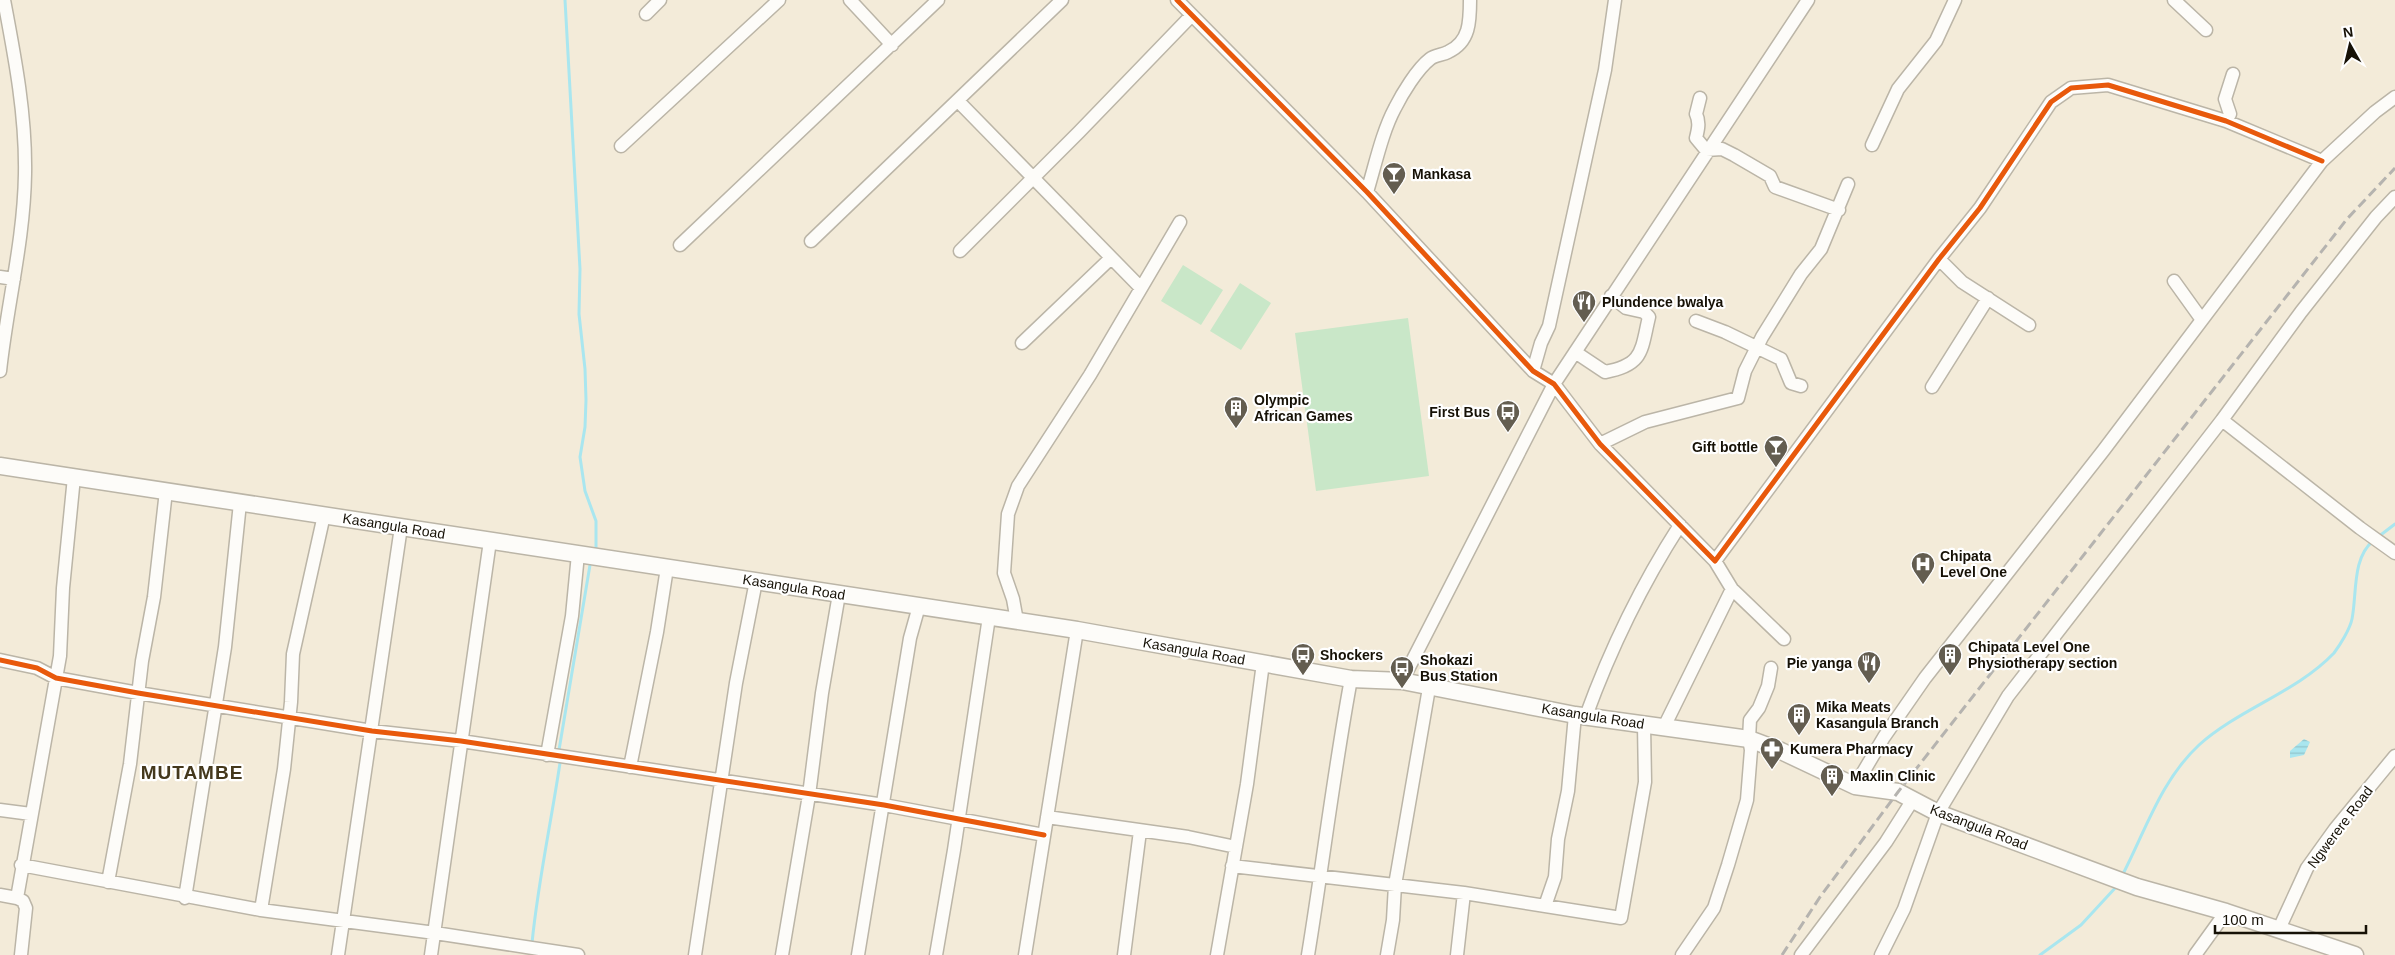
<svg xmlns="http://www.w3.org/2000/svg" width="2395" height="955" font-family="Helvetica,sans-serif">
<defs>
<pattern id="water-rules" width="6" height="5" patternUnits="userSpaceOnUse" patternTransform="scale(1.25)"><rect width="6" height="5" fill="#a9e6ef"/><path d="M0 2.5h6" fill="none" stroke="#91c4cb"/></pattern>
</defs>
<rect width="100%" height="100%" fill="#f3ebd9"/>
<path fill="#c9e7c8" d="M1183 265 1223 290 1201 325 1161 301Z
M1240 283 1271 303 1241 350 1210 331Z
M1408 318 1429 476 1316 491 1295 333Z"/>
<path fill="url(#water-rules)" d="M2304 739 2310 742 2304 755 2290 758V751Z"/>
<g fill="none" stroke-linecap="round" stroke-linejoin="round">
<path stroke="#a9e6ef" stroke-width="3" d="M565 0 580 269 579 314 585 369 586 400 585 427 580 457 585 491 596 521V548
M2378 537 2395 524
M559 750 590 565
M2122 876C2145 832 2161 780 2199 745 2239 709 2297 692 2334 653 2340 645 2350 629 2352 619 2357 594 2352 558 2373 541
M532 943C538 882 551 823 560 763
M2040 955 2081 925 2117 886"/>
<g stroke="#bbb5a7" stroke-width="15">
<path id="minor" d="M850 0 892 45
M1177 0 1367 192 1533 371 1554 384 1600 444 1715 561 1939 259 1980 208 2051 102 2071 88 2108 85 2226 121 2322 161
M2174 0 2206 30
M646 14 660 0
M1700 98 1696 114C1700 122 1698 130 1696 138L1706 150 1722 149 1734 155 1770 176 1775 187 1839 210
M958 101 1140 287
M2226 121 2230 114 2225 99 2233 74
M1872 145 1898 89 1936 41 1955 0
M621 146 779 0
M1367 192C1375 166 1382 132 1395 108 1402 94 1417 69 1430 59 1435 55 1443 55 1448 52 1470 42 1470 21 1470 0
M811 241 1062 0
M680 245 938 0
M960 251 1079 132 1191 16
M1939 259 1962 282 2029 325
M0 277 14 279
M2174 281 2202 320
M1696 321 1725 332 1781 359 1791 383 1801 386
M1022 343 1111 258
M1575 352 1605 372C1644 365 1641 350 1649 317L1644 312 1626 308 1611 296
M0 371C7 305 24 241 25 174 26 115 15 58 4 0
M1533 371 1541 343 1549 326 1605 70 1615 0
M1932 387 1988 298
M2222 420 2360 528 2395 553
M1600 444 1645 422 1738 398 1745 371 1762 337 1801 274 1821 249 1848 184
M1715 561 1732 589 1784 639
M1017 621 1013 599 1004 573 1008 514 1018 486 1090 375 1180 222
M0 660 37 668 56 678 138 693 372 731 461 741 884 805 1044 835
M1402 681 1554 384 1808 0
M1586 716C1610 650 1642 584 1680 525
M1664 727 1732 589
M547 755 572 616 578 554
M630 767 657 632 667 568
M1855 786 1884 737 1925 678 2103 451 2322 161 2375 112 2395 97
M0 810 31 814
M1047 817 1188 837 1236 847
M21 865 261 910 435 933 578 955
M1232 866 1464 893 1621 918 1645 782 1644 725
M108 882 130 764 142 661 154 597 166 491
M0 895 17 898 60 656 63 588 74 477
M17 898 23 901 26 908 21 955
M185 898 225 647 240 503
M1545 906 1555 877 1558 839 1568 791 1575 715
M261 910 284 769 291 702 293 654 324 515
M2279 929 2307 868 2335 829 2395 756
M338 955 401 527
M431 955 490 541
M695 955 736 683 756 581
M782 955 809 795 822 693 839 594
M858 955 910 638 919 606
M936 955 954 850 989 617
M1025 955 1077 630
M1124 955 1140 831
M1217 955 1247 784 1263 663
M1308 955C1323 863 1334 770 1351 679
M1387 955 1393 920 1395 885 1429 688
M1457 955 1464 893
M1682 955 1714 908 1728 865 1747 800 1751 750 1749 739 1750 720 1759 708 1768 686 1771 668
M1801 955 1886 842 1912 801
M1881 955 1904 909 1938 813 2008 696 2222 420 2301 312 2376 217 2395 197
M2195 955 2226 912"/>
</g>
<g stroke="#bbb5a7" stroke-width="19">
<path id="major" d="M0 466 1077 630 1351 679 1402 681 1575 715 1749 739 1781 751 1855 786 1898 792 1938 813 2137 887 2226 912 2355 955"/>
</g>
<use href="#minor" stroke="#fdfcf9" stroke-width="12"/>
<use href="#major" stroke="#fdfcf9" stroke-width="16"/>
<path stroke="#b5b3af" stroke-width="3" stroke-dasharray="10 5" stroke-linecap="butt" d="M1782 955 1820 897 1898 792 2347 219 2395 168"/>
<g stroke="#fff" stroke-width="8">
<path id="cycleway" d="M1177 0 1367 192 1533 371 1554 384 1600 444 1715 561 1939 259 1980 208 2051 102 2071 88 2108 85 2226 121 2322 161
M0 660 37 668 56 678 138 693 372 731 461 741 884 805 1044 835"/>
</g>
<use href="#cycleway" stroke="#e8590c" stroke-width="5"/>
</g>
<defs>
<g id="bar-pin" transform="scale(1.25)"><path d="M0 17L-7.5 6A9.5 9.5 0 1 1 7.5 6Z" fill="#635d50" stroke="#fff"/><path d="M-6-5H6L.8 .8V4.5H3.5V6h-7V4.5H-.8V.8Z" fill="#fff"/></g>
<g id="restaurant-pin" transform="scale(1.25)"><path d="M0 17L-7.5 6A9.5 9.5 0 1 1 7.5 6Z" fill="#635d50" stroke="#fff"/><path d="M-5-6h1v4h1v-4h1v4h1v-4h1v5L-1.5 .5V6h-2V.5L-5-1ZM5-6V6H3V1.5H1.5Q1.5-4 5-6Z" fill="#fff"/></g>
<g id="building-pin" transform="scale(1.25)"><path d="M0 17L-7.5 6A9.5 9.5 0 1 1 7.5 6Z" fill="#635d50" stroke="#fff"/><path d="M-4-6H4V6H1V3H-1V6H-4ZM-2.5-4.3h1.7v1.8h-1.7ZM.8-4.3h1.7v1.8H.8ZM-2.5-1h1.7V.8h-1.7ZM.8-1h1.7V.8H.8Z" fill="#fff"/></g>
<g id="bus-pin" transform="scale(1.25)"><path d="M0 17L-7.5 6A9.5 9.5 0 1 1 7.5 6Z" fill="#635d50" stroke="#fff"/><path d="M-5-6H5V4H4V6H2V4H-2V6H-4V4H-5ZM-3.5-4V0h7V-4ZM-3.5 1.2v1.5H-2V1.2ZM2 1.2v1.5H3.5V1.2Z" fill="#fff"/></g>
<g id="hospital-pin" transform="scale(1.25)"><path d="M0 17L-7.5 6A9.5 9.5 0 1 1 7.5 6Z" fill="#635d50" stroke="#fff"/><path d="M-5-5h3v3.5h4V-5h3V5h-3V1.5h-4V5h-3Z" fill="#fff"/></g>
<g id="pharmacy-pin" transform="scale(1.25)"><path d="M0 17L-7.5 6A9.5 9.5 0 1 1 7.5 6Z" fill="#635d50" stroke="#fff"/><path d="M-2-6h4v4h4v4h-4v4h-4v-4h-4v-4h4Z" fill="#fff"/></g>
</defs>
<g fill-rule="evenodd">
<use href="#bar-pin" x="1394" y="174"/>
<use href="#restaurant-pin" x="1584" y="302"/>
<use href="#building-pin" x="1236" y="408"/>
<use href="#bus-pin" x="1508" y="412"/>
<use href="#bar-pin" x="1776" y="447"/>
<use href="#hospital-pin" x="1923" y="564"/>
<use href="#bus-pin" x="1303" y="655"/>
<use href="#building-pin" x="1950" y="655"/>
<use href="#restaurant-pin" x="1869" y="663"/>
<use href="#bus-pin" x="1402" y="668"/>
<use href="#building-pin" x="1799" y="715"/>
<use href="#pharmacy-pin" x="1772" y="749"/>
<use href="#building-pin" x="1832" y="776"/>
</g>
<g text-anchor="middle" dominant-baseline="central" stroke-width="4.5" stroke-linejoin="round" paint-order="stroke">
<g font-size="14" font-weight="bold" fill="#161106" stroke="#fff" text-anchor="start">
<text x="1412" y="174">Mankasa</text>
<text x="1602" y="302">Plundence bwalya</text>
<text x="1254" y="400">Olympic<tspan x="1254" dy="16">African Games</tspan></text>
<text x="1490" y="412" text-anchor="end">First Bus</text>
<text x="1758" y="447" text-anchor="end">Gift bottle</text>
<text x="1940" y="556">Chipata<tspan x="1940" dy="16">Level One</tspan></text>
<text x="1968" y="647">Chipata Level One<tspan x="1968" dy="16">Physiotherapy section</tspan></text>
<text x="1320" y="655">Shockers</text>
<text x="1420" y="660">Shokazi<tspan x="1420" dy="16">Bus Station</tspan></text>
<text x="1852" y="663" text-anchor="end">Pie yanga</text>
<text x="1816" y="707">Mika Meats<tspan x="1816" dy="16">Kasangula Branch</tspan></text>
<text x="1790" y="749">Kumera Pharmacy</text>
<text x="1850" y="776">Maxlin Clinic</text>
</g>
<g font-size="14" fill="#161106" stroke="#fff">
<text transform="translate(394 526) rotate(9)">Kasangula Road</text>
<text transform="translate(794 587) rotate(9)">Kasangula Road</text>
<text transform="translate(1194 651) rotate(10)">Kasangula Road</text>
<text transform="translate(1593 716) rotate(9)">Kasangula Road</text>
<text transform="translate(1979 827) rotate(21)">Kasangula Road</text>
<text transform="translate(2340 827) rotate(-53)">Ngwerere Road</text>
</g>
<g font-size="19" font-weight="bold" letter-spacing="1" fill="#44381c" stroke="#fff">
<text x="192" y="772">MUTAMBE</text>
</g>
</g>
<g transform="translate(2350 45) rotate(352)" stroke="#ffffff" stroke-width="4" paint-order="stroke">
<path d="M0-4L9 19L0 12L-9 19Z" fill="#161106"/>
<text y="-8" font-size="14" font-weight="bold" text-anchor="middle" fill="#161106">N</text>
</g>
<path d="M2215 925v8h151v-8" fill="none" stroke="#161106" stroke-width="2.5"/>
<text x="2222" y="925" font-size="15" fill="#161106" stroke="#ffffff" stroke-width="4" paint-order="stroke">100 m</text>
</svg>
